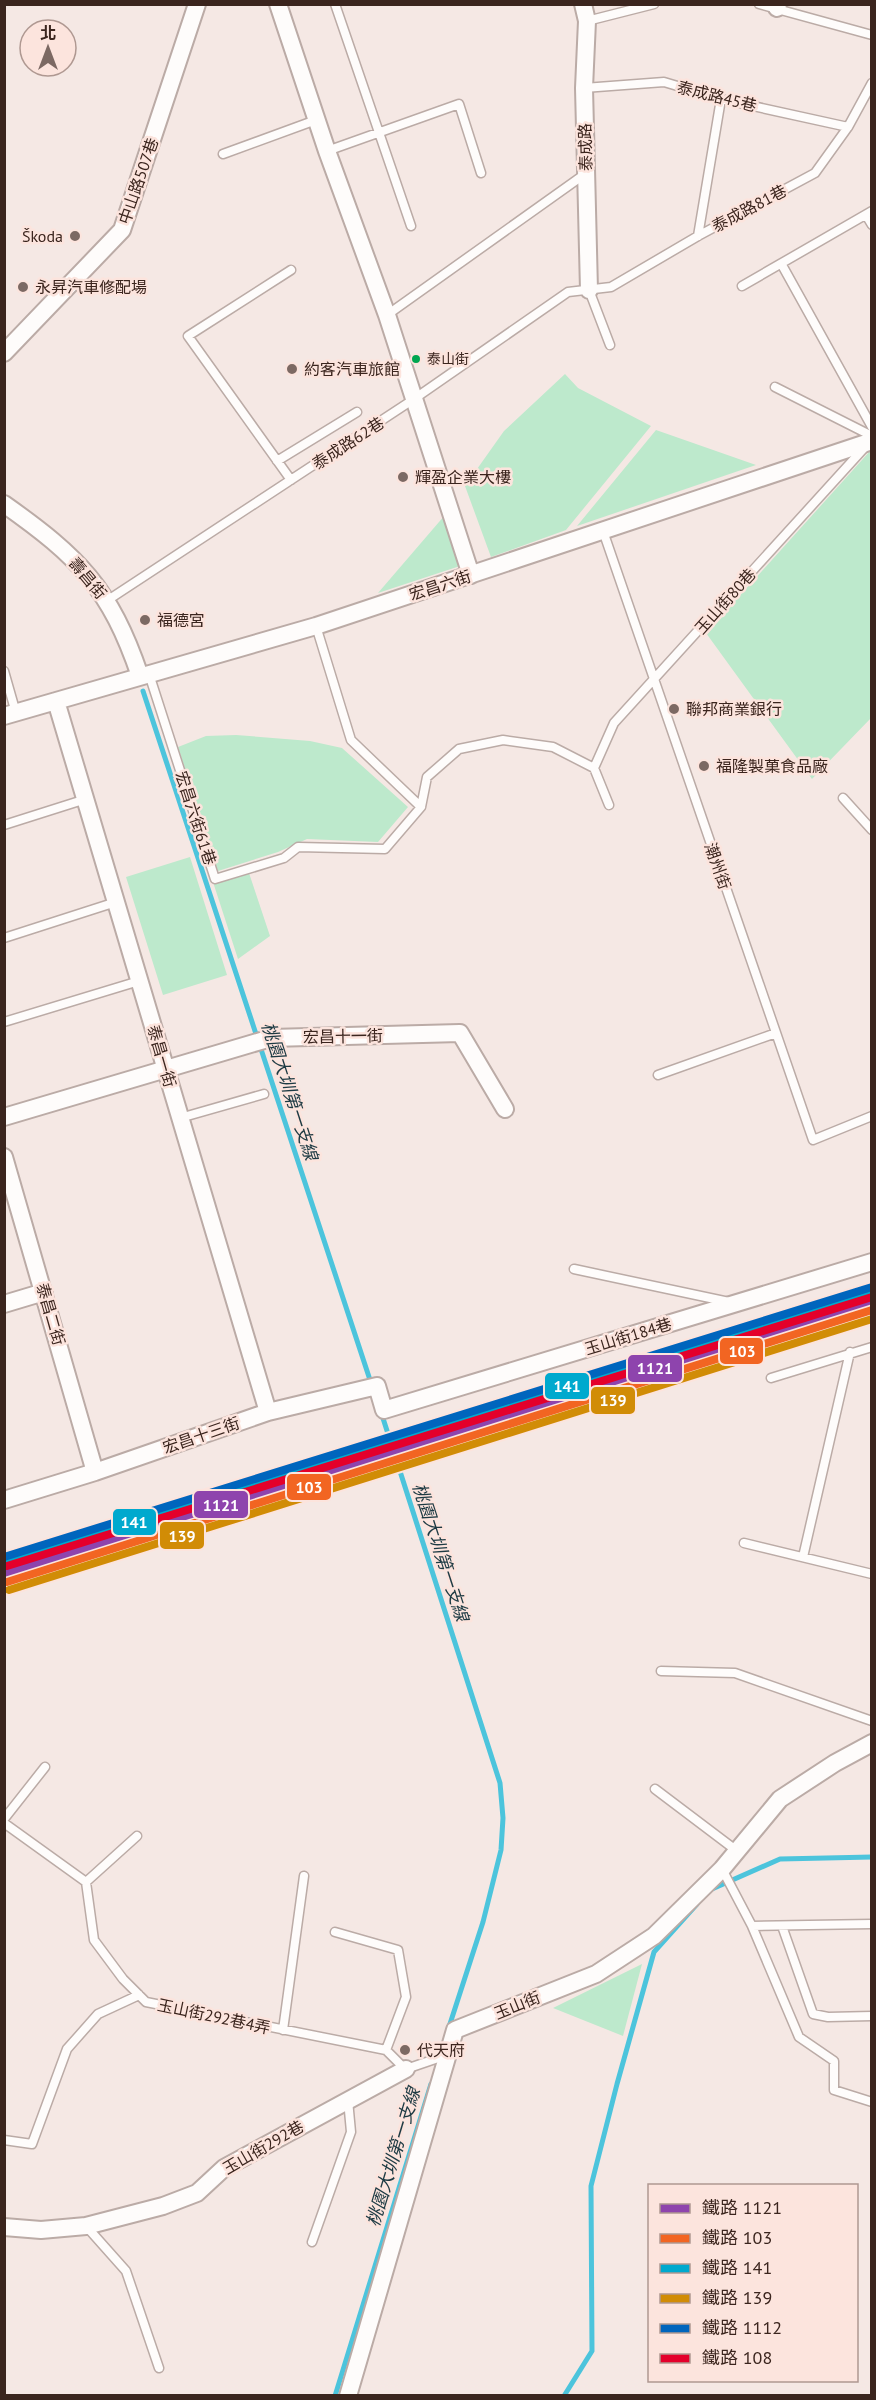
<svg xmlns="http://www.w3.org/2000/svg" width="876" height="2400" font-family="'PT Sans','Noto Sans TC',sans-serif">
<rect width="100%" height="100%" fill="#f5e8e4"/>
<path fill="#bde9cc" d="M565 374 578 388 651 426 566 530 491 557 465 486 504 431Z
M656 430 756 465 577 526Z
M871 450V718L812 779 706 633Z
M445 515 460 566 378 593Z
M236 735 310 741 342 748 408 807 378 842 307 839 278 852 218 871 178 747 206 736Z
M190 857 227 975 163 995 126 877Z
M249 873 270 936 238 959 213 882Z
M642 1964 623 2036 553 2008Z"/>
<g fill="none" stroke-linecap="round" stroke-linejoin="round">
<path stroke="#4cc4dc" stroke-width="5" d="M143 691 372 1386
M381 1412 500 1783 503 1818 501 1850 483 1922 448 2030
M712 1889 780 1859 872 1857
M335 2396 431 2084
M564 2396 592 2351 591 2186 617 2084 654 1952 697 1904"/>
<g stroke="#bbaba6" stroke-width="11">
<path id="lane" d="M335 4 411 226
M759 4 872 35
M587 21 654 4
M584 88 664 82 721 99 848 127
M327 151 459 104 481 173
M223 154 316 120
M866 215 872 225
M698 236 721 99
M782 265 872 427
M291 270 188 336 291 480
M742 286 872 211
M589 290 610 345
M387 315 585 174
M775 387 872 436
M277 461 357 412
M603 531 813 1140 872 1116
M108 600 414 399 568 292 611 287 698 236 815 173 848 127 872 83
M316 626 351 740 421 807 427 777 459 749 503 740 553 747 594 768 609 805
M4 671 16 713
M149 674 215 879 284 858 298 847 385 849 421 807
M594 768 614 723 865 447
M843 798 872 830
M4 825 86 799
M4 938 116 902
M4 1022 139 981
M658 1075 776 1033
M180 1118 264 1094
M574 1269 729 1302
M771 1378 872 1347
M744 1543 872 1574
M803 1557 850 1352
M661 1671 735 1673 872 1721
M655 1789 737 1851
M4 1819 45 1767
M4 1823 86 1882 94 1940 123 1979 146 2002 386 2050 405 2069
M722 1869 752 1926 872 1924
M86 1882 137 1836
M752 1926 799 2037 834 2061V2090L872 2102
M782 1926 813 2014 828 2017 872 2016
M335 1932 398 1950 406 1997 386 2050
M283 2030 304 1876
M406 2069 447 2055
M4 2140 32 2144 67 2049 98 2014 139 1995
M86 2226 126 2271 159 2368
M312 2242 351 2132 348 2100"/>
</g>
<g stroke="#bbaba6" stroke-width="20">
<path id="street" d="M278 4 327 151 387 315 471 575
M583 4 587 21 584 88 589 290
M777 8 778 4
M4 353 122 230 197 4
M4 504C79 557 110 588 140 676
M56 701 268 1412
M4 716 316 626 872 441
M4 1117 271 1038 460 1033 505 1109
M4 1157 95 1472
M4 1304 44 1292
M4 1500 95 1472 268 1412 377 1386 384 1410 872 1262
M4 2227 41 2230 86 2226 163 2206 197 2193 224 2168 406 2069
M348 2396 455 2030 596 1974 654 1936 722 1869 780 1799 835 1763 872 1743"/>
</g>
<use href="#lane" stroke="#fefcfb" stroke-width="8"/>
<use href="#street" stroke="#fefcfb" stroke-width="16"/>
<g stroke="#fce4dd" stroke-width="12">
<path id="rail-1" d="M4 1573 872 1300"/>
</g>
<g stroke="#fce4dd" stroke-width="12">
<path id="rail-2" d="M7 1582 872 1310"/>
</g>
<g stroke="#fce4dd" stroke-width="12">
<path id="rail-3" d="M4 1563 869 1291"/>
</g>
<g stroke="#fce4dd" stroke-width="12">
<path id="rail-4" d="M9 1590 872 1319"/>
</g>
<g stroke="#fce4dd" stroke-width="12">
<path id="rail-5" d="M4 1557 872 1287"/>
</g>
<g stroke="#fce4dd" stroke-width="12">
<path id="rail-6" d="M7 1566 872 1297"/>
</g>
<use href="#rail-1" stroke="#8e44ad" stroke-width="8"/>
<use href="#rail-2" stroke="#f26522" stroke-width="8"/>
<use href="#rail-3" stroke="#00a9ce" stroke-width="8"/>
<use href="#rail-4" stroke="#d18c06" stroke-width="8"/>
<use href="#rail-5" stroke="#0065bd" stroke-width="8"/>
<use href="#rail-6" stroke="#e4002b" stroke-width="8"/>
</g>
<g fill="#7c6963" stroke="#fce4dd" stroke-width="2">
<circle cx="75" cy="236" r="6"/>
<circle cx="23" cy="287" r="6"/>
<circle cx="292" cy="369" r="6"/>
<circle cx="403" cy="477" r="6"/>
<circle cx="145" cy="620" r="6"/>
<circle cx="674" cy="709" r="6"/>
<circle cx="704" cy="766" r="6"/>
<circle cx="405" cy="2050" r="6"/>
</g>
<circle fill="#00a651" stroke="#fce4dd" stroke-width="2" cx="416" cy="359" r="5"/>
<g text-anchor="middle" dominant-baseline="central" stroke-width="5" stroke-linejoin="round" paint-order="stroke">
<g font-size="14" fill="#3b251e" stroke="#fce4dd" text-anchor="start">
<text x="427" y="359">泰山街</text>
</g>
<g font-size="16" fill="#3b251e" stroke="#fce4dd">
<text transform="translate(717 96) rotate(14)">泰成路45巷</text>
<text transform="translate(585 147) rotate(-91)">泰成路</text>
<text transform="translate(138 181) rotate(-71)">中山路507巷</text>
<text transform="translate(749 208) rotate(-28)">泰成路81巷</text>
<text transform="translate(348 443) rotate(-33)">泰成路62巷</text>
<text transform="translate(88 578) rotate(50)">壽昌街</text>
<text transform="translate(440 585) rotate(-18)">宏昌六街</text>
<text transform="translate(725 601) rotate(-48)">玉山街80巷</text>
<text transform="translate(196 818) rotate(72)">宏昌六街61巷</text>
<text transform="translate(718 866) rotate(71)">潮州街</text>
<text transform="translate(343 1036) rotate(-1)">宏昌十一街</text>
<text transform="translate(162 1056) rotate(74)">泰昌一街</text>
<text transform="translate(51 1314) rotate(74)">泰昌二街</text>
<text transform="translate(628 1336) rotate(-17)">玉山街184巷</text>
<text transform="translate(201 1435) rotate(-19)">宏昌十三街</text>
<text transform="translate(517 2005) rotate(-22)">玉山街</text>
<text transform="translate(214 2016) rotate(12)">玉山街292巷4弄</text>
<text transform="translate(263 2147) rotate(-30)">玉山街292巷</text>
</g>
<g font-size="16" fill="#3b251e" stroke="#fce4dd" text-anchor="start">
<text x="63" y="236" text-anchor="end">Škoda</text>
<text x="35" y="287">永昇汽車修配場</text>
<text x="304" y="369">約客汽車旅館</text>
<text x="415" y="477">輝盈企業大樓</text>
<text x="157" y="620">福德宮</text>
<text x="686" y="709">聯邦商業銀行</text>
<text x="716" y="766">福隆製菓食品廠</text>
<text x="417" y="2050">代天府</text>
</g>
<g font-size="18" font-style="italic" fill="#1d3a43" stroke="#fce4dd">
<text transform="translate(290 1091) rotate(72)">桃園大圳第一支線</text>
<text transform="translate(441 1552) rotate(72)">桃園大圳第一支線</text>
<text transform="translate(393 2157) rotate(-73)">桃園大圳第一支線</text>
</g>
</g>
<g stroke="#fce4dd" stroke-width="2">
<rect x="719" y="1337" width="45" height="28" rx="6" fill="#f26522"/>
<rect x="627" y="1354" width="56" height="29" rx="6" fill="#8e44ad"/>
<rect x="544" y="1372" width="46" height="28" rx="6" fill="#00a9ce"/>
<rect x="590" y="1386" width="46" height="29" rx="6" fill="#d18c06"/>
<rect x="286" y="1473" width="46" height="28" rx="6" fill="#f26522"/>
<rect x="193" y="1490" width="56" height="29" rx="6" fill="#8e44ad"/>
<rect x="112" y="1508" width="45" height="28" rx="6" fill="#00a9ce"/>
<rect x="159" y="1521" width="46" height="29" rx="6" fill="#d18c06"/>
</g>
<g font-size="16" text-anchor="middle" font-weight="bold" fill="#fff">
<text x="742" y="1357">103</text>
<text x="655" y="1374">1121</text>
<text x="567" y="1392">141</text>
<text x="613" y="1406">139</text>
<text x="309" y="1493">103</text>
<text x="221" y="1511">1121</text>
<text x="134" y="1528">141</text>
<text x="182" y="1542">139</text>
</g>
<rect width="876" height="2400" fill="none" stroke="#3b251e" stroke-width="12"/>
<rect x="648" y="2184" width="210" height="198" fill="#fce4dd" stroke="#af9891" stroke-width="1.5"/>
<rect x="660" y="2204" width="30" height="9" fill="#8e44ad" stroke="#af9891" stroke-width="1.5"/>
<text x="702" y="2214" font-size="18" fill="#3b251e">鐵路 1121</text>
<rect x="660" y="2234" width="30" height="9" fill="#f26522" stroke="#af9891" stroke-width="1.5"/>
<text x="702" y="2244" font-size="18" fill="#3b251e">鐵路 103</text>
<rect x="660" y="2264" width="30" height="9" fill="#00a9ce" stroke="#af9891" stroke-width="1.5"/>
<text x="702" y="2274" font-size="18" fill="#3b251e">鐵路 141</text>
<rect x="660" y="2294" width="30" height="9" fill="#d18c06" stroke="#af9891" stroke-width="1.5"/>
<text x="702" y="2304" font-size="18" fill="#3b251e">鐵路 139</text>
<rect x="660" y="2324" width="30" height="9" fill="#0065bd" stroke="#af9891" stroke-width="1.5"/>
<text x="702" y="2334" font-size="18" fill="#3b251e">鐵路 1112</text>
<rect x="660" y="2354" width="30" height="9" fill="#e4002b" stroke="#af9891" stroke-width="1.5"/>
<text x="702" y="2364" font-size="18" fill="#3b251e">鐵路 108</text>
<g transform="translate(48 48)"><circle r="28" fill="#fce4dd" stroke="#af9891" stroke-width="1.5"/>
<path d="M0-4.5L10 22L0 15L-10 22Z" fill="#7c6963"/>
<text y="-9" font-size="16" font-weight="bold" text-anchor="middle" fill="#3b251e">北</text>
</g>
</svg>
